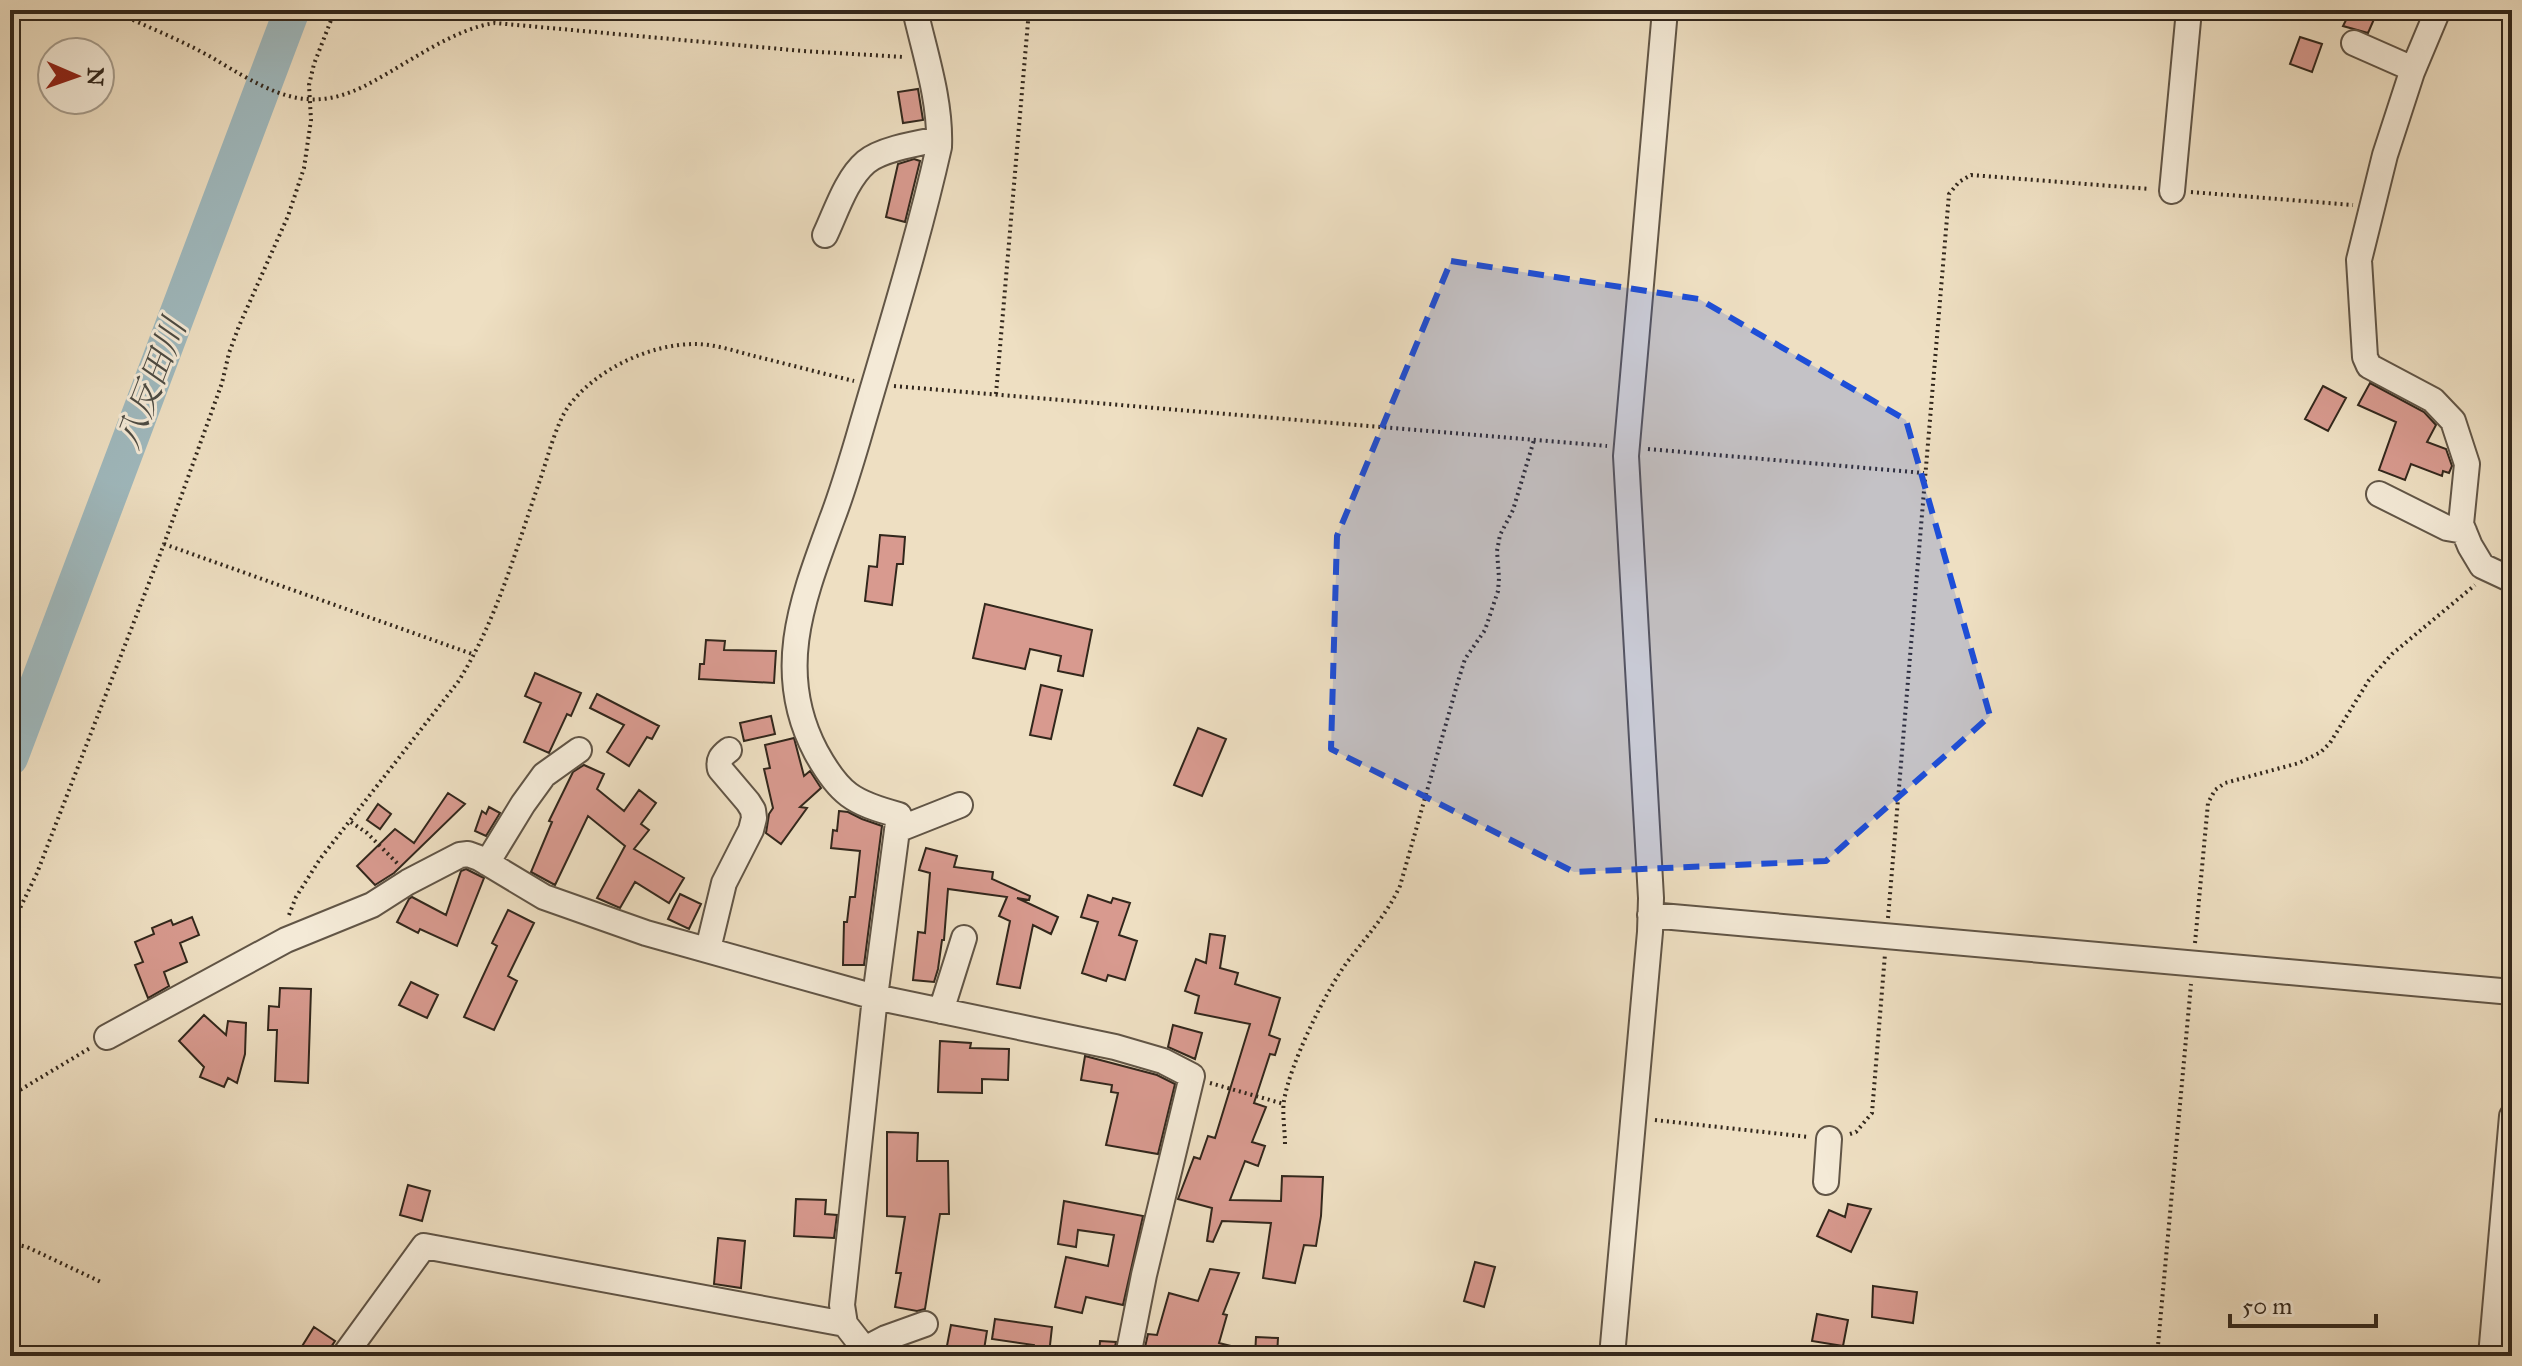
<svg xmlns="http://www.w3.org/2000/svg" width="2522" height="1366" font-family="'IM FELL Great Primer','Noto Serif JP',serif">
<rect width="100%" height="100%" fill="#eedfc2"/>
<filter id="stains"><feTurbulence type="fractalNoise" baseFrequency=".0025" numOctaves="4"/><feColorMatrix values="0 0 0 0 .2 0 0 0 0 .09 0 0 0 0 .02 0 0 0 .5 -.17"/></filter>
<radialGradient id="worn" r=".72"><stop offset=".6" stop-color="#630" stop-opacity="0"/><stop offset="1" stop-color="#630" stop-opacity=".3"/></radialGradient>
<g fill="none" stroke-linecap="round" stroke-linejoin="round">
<path stroke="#9fb9be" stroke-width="36" d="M10 758 292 10"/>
</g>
<path fill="#d89a8f" stroke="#32271c" stroke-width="2" d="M2351 10H2378L2368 33 2343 26Z
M2300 37 2322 44 2312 72 2290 64Z
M918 89 923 120 903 123 898 92Z
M914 159 920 161 905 222 886 217 898 164Z
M2370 383 2424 412 2436 425 2427 442 2446 449 2452 466 2449 473 2443 471 2442 476 2411 464 2405 480 2379 470 2396 422 2358 405Z
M2323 386 2346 398 2328 431 2305 419Z
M880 535 905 537 903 564H897L892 605 865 601 869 566 877 567Z
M985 604 1092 630 1083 676 1058 671 1061 656 1030 649 1025 669 973 658Z
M706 640 725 641 724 650 776 651 774 683 699 679 700 664H704Z
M535 673 581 693 571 716 567 714 549 753 524 742 541 703 525 696Z
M1041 685 1062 690 1051 739 1030 735Z
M597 694 659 726 652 739 647 737 629 766 607 752 624 725 590 708Z
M771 716 775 734 744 741 740 723Z
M1198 728 1226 739 1202 796 1174 785Z
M794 738 804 776 810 771 821 788 800 807 807 808 781 844 766 833 769 814 773 808 764 769 770 768 765 745Z
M584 765 604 774 597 789 624 811 639 790 656 803 641 824 649 830 634 849 684 878 669 903 635 882 620 908 597 898 625 846 588 816 555 885 531 872 552 822 549 821 573 772Z
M448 793 465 804 394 873 375 885 357 866 395 829 414 843Z
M378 804 391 814 380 829 367 820Z
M489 807 500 813 486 836 475 831 482 811 486 814Z
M839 811 848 812 862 819 882 826 864 965H843L844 922H847L850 897H855L860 851 831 848 833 830 837 831Z
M926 848 957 856 954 867 993 872 992 879 1030 896 1029 900 1017 898 1058 917 1051 934 1033 925 1020 988 997 984 1010 921 999 916 1007 897 948 889 944 940H942L938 969 934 982 913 980 918 932 925 933 930 873 919 870Z
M466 869 484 878 457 946 420 929 418 933 397 922 409 899 412 897 446 915 461 871Z
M680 894 701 904 689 929 668 919Z
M1088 895 1111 903 1113 898 1130 903 1119 935 1137 941 1125 980 1108 975 1106 981 1082 973 1098 922 1081 917Z
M508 910 534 923 508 976 517 981 494 1030 464 1017 497 946 492 943Z
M192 917 199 935 180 943 187 962 164 972 169 986 148 998 135 965 143 962 135 942 154 934 152 928 171 920 173 925Z
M1210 934 1225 936 1220 968 1238 973 1235 984 1280 998 1269 1035 1280 1039 1275 1055 1270 1054 1254 1103 1266 1107 1252 1142 1265 1146 1258 1166 1245 1161 1230 1200 1281 1201 1282 1176 1323 1177 1321 1216 1316 1246 1304 1245 1295 1283 1263 1278 1271 1223 1222 1221 1213 1242 1207 1241 1212 1208 1178 1199 1194 1157 1200 1159 1208 1136 1215 1138 1250 1024 1195 1013 1199 996 1185 991 1196 959 1206 963Z
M411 982 438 995 427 1018 399 1005Z
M280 988 311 989 308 1083 275 1081 277 1030H268L269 1006 279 1007Z
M204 1015 226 1035 228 1021 246 1023 245 1054 237 1083 228 1078 224 1087 200 1077 204 1067 179 1041Z
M1173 1025 1202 1033 1195 1059 1168 1047Z
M940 1041 971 1043 970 1048 1009 1049 1008 1080 982 1079V1093L938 1092Z
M1085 1056 1157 1075 1175 1084 1158 1154 1106 1145 1118 1093 1111 1092 1112 1085 1081 1080Z
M887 1132 918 1133 917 1161H948L949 1214H940L925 1309 917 1311 895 1307 901 1273H896L905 1217 887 1216Z
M408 1185 430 1191 422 1221 400 1215Z
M796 1199 826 1200 825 1214 837 1215 834 1238 794 1236Z
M1064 1201 1143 1216 1123 1305 1086 1297 1082 1313 1055 1307 1066 1257 1108 1266 1114 1235 1078 1230 1076 1247 1058 1244Z
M1848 1204 1871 1209 1851 1252 1817 1236 1829 1210 1845 1217Z
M718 1238 745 1241 741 1288 714 1284Z
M1475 1262 1495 1267 1484 1307 1464 1301Z
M1210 1269 1239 1273 1223 1314 1227 1315 1219 1343 1247 1350 1246 1356H1143L1148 1334 1157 1335 1169 1293 1198 1301Z
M1873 1286 1917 1292 1913 1323 1872 1317Z
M1817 1314 1848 1320 1843 1346 1812 1341Z
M995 1319 1052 1327 1049 1354 1034 1352V1345L992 1339Z
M951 1325 987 1331 983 1356H945Z
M314 1327 335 1341 325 1356H296Z
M1256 1337 1278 1338 1277 1356H1255Z
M1100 1341 1116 1342 1113 1356H1099Z"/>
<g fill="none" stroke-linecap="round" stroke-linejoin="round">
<g stroke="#615546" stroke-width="28">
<path id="minor" d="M2438 10 2412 72 2385 155 2359 260 2365 357 2369 366 2433 400 2453 421 2467 464 2461 524 2470 546 2482 566 2512 580
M2354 43 2413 69
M2172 191 2189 10
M825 235C836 212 846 179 866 162 881 149 919 143 939 139
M2379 494 2447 528 2464 531
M897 830 960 805
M487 863 523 804 544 775 579 750
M1650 915 2512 992
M708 949 724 883 751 830 754 818 753 810 748 802 720 769C718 760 721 756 729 750
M941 1011 964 938
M107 1037 286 940 372 905 408 882 460 855 468 854 479 858 544 897 646 933 875 997 1115 1047 1163 1061 1192 1076 1144 1275 1128 1356
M1826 1182 1829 1139
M865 1349 886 1338 925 1324
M344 1356 424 1246 845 1324
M870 1356 845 1324 842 1305 875 997 899 815C853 803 839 794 816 752 773 671 803 598 832 519 842 493 850 466 858 439 886 342 917 245 939 147 941 101 925 54 915 10
M1612 1356 1650 932 1651 898 1626 456 1665 10
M2491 1356 2512 1116"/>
</g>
<path stroke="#32271c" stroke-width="4" stroke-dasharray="2 4" stroke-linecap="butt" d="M111 10C147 27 187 42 221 63 277 96 312 116 374 81 409 62 456 28 495 23L803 51 904 57
M2191 192 2353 205
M894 386 1607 446
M996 394 1029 10
M1648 449 1924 473
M164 544 475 655
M351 822 367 833 398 864
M289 915 296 897 320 859 458 682C497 620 516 549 540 480 547 460 556 424 568 407 595 370 649 344 695 344 714 344 735 351 754 356 787 364 821 373 854 381
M1888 918 1949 194 1959 182 1971 175 2150 189
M10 929 37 873 164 544 222 383 229 353 239 326 288 216 304 168 311 120 309 85 314 64 335 10
M2195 943 2208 803 2215 790 2225 783 2299 763 2321 752 2330 743 2369 680 2392 654 2475 585
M1210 1083 1284 1104
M10 1096 90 1048
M1655 1120 1809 1137
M1850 1134 1856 1132 1872 1113 1885 954
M1285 1144C1285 1130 1282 1114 1284 1101 1289 1066 1326 990 1348 961 1367 936 1387 914 1400 886L1459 678 1465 659 1485 630 1498 591 1499 578 1497 551 1500 535 1513 510 1534 440
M10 1243 27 1247 101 1282
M2157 1356 2191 984"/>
<use href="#minor" stroke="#f4ead7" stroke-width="24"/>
</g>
<path fill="#1d4ed8" fill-opacity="0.2" stroke="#1d4ed8" stroke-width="6" stroke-dasharray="16 10" stroke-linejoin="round" d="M1451 261 1699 299 1906 420 1990 716 1826 861 1574 872 1331 749 1337 536Z"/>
<g text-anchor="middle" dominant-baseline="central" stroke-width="6" stroke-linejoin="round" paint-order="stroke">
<g font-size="34" font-style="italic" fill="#4d4c44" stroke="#f4ead7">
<text transform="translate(151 384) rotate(-69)">八反田川</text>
</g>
</g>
<rect width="2522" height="1366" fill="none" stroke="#eedfc2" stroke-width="40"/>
<rect x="12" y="12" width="2498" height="1342" fill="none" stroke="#32271c" stroke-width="4"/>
<rect x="20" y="20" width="2482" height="1326" fill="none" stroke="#32271c" stroke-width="2"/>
<g transform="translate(76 76) rotate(92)"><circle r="38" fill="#f4ead7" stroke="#a69c8c" stroke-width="2"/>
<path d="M0-6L14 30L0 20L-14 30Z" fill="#8f2418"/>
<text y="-12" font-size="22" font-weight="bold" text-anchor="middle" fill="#32271c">N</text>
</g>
<path d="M2230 1314v12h146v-12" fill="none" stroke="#32271c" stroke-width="4"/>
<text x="2242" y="1314" font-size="24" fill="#32271c" stroke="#f4ead7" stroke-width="6" paint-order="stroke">50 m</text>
<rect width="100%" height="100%" filter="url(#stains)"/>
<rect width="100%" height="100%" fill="url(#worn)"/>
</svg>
